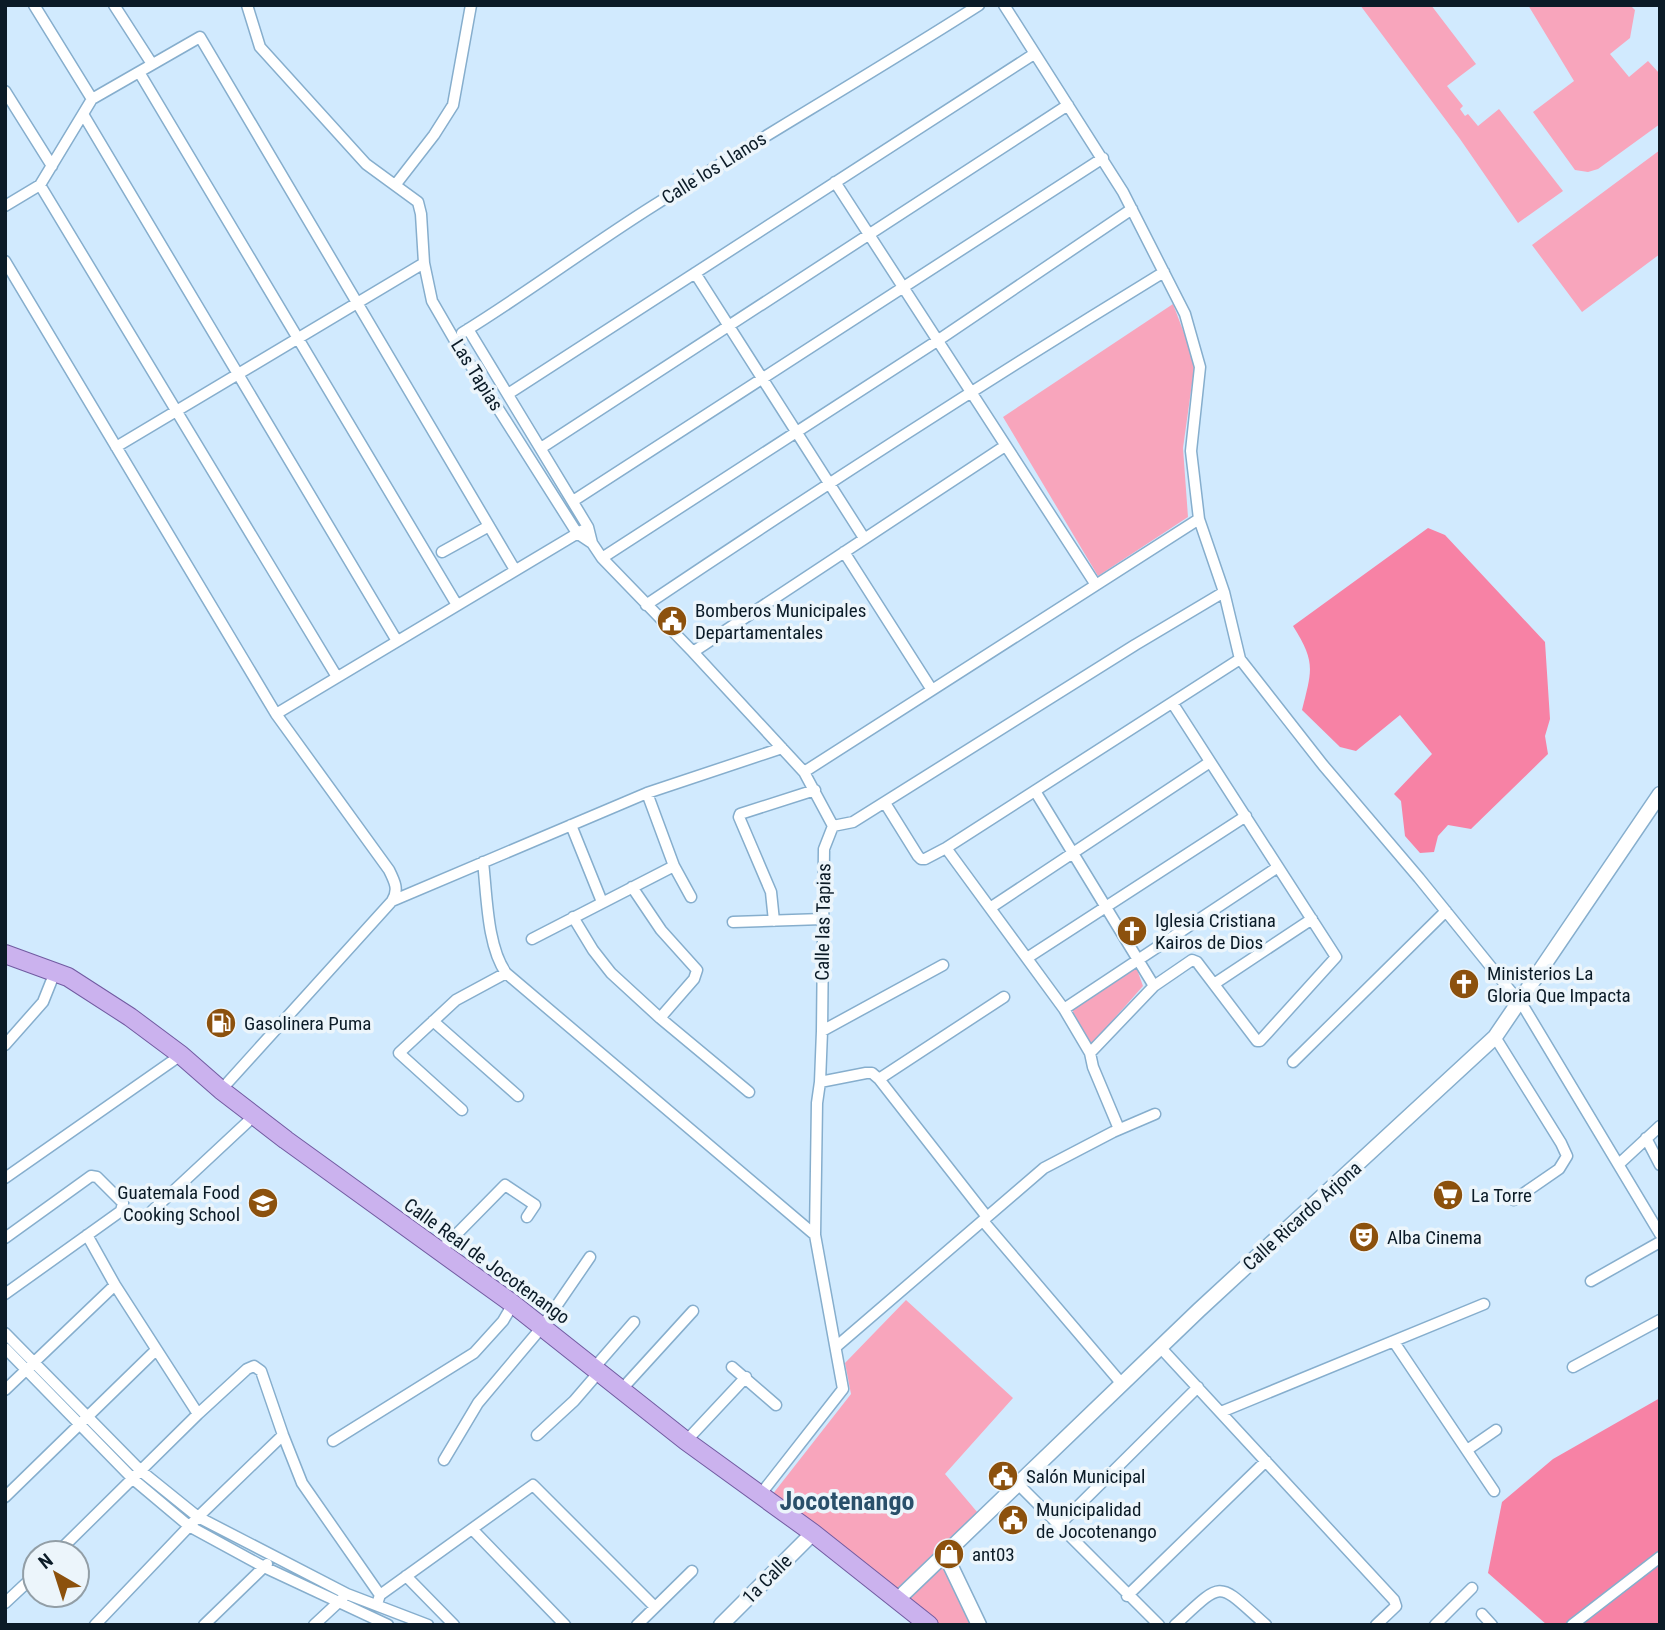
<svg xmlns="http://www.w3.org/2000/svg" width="1665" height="1630" font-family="'Roboto Condensed',sans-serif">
<rect width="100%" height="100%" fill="#d1eafe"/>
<path fill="#f8a5bc" d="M1360 5H1431L1476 64 1447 86 1463 106 1460 109 1465 116 1468 114 1478 126 1499 109 1563 191 1518 223 1460 139Z
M1528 5H1630L1635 10 1630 38 1610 54 1629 77 1648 61 1660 74V124L1598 169 1588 172 1575 170 1533 112 1574 81Z
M1660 150V254L1582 312 1532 245Z
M1173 304 1195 362 1183 448 1188 517 1098 576 1003 417Z
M1135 964 1143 986 1091 1045 1071 1008Z
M906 1300 1013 1398 945 1474 978 1513 898 1590 772 1495 851 1394 845 1363Z
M944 1562 976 1625H938L906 1598Z"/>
<path fill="#f782a5" d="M1428 528 1445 535 1545 642 1550 719 1545 736 1548 754 1471 829 1448 825 1438 836 1434 852 1420 853 1405 836 1401 801 1394 794 1432 754 1400 715 1356 751 1340 747 1302 710C1312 670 1316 662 1293 626Z
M1660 1398V1625H1547L1488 1573 1502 1502 1553 1459Z"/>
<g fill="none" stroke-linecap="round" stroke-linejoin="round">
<g stroke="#86aecd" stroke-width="13">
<path id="minor" d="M34 5 92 99
M114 5 152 64
M247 5 260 47 366 164 418 202 421 214 424 263 432 301 454 339 577 533 592 543
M1004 5 1123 192 1185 314 1200 367 1191 451 1199 519 1224 592 1240 659 1323 765 1419 878 1525 1009 1660 1234
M139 72 457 605
M5 91 52 166
M83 114 397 641
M835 182 1096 585
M396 184 434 135 453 105 471 5
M40 185 337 677
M5 206 40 185 92 99 200 37 515 570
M5 261 276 714 389 870C395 882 399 890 392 901L221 1090
M695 273 864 538
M468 329 588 527 592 543 602 558 693 652 804 772 833 826 824 849 822 1031 820 1082 817 1103 815 1235 843 1389 760 1495
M462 333C527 293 588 247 653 206 760 138 871 74 979 5
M508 394 1034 54
M116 447 424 263
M541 448 1068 105
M573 501 1103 158
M442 552 489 526
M844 552 932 690
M602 558 937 341 1132 209
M646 605C817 490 989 379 1164 272
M693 652 1005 446
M276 714 583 530
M804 772 1199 519
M1035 791 1154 986
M647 793 674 866 691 897
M885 803 918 856 921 859H925L946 848 1240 659
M571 825 602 902
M833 826 853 822 1135 645 1224 592
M946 848 1064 1009 1090 1053 1093 1067 1119 1129
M483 862C487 896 487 946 506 973L815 1235
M632 887 661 930 697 970 694 979 660 1018
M392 901 647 793 782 748
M990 908 1210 762
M573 917 593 950 611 973 660 1018 749 1092
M774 921 771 892 739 817 740 814 815 790
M733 922 823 919
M532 939 674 866
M1027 958 1246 816
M1214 984 1312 919
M1064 1009 1278 867
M433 1021 518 1096
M822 1031 943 965
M1495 1037 1561 1143 1567 1156 1559 1169 1514 1200
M5 1045 43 1002 55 972
M1090 1053 1154 986 1192 960 1197 962 1257 1041H1260L1336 957 1173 704
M1293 1062 1446 911
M879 1079 1004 997
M820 1082 866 1073H872L879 1079 987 1217
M462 1110 399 1053 456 1000 506 973
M1646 1138 1660 1165
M1619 1164 1660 1126
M5 1178 181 1055
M152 1211 254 1116
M983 1221 1122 1384
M87 1235 115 1285 198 1414
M5 1238 91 1176 97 1177 123 1203 121 1211 5 1294
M440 1251 505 1185 535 1205 527 1217
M1591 1281 1660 1242
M5 1333 141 1471 198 1517 347 1594 428 1625
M1394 1342 1494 1491
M837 1346 1044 1168 1113 1132 1155 1114
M1160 1347 1394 1600 1396 1606 1376 1625
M5 1348 133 1479 189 1526 264 1567 388 1625
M732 1367 776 1405
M1573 1367 1660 1320
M594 1368 634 1322
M5 1390 115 1285
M621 1390 693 1311
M1221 1412 1484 1304
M537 1435 574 1401 599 1372
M333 1441 474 1353 503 1321 513 1304
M686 1441 746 1377
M1467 1450 1496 1430
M444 1460 478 1403 542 1327 590 1257
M1018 1484 1159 1625
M5 1497 156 1350
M1058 1526 1198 1387
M472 1529 565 1625
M57 1553 198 1414 247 1369 254 1366 261 1371 283 1435 302 1483 380 1595
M406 1576 454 1625
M1127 1596 1266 1461
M378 1601 380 1595 533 1485 655 1607
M5 1603 35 1575
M1482 1614 1492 1625
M95 1625 198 1517 283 1435
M204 1625 267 1564
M314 1625 343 1598
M637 1625 692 1571
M1175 1625C1225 1579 1216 1581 1266 1625
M1435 1625 1472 1588
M1572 1625 1660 1557"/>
</g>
<g stroke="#86aecd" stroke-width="17">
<path id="tertiary" d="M945 1554 979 1625
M898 1599 1199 1310 1495 1037 1660 794
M721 1625 813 1533"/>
</g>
<g stroke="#715ba1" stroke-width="20">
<path id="primary" d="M5 954 68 977 130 1017 181 1055 221 1090 286 1140 513 1304 686 1441 813 1533 929 1625"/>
</g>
<use href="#minor" stroke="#fff" stroke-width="10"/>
<use href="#tertiary" stroke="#fff" stroke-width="14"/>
<use href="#primary" stroke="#cbb2ee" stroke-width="18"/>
</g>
<defs>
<g id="civic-disc" transform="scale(1.575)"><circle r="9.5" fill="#8c510d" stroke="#ecf5fb"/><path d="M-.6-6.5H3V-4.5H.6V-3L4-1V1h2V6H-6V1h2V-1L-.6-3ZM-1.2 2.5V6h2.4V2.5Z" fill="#fff"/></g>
<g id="church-disc" transform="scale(1.575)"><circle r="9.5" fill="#8c510d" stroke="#ecf5fb"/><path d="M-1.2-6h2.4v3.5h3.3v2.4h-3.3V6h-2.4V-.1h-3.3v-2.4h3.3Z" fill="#fff"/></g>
<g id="fuel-disc" transform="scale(1.575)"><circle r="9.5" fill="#8c510d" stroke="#ecf5fb"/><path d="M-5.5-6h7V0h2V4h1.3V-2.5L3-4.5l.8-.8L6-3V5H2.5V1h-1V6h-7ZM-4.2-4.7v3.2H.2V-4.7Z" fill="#fff"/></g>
<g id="supermarket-disc" transform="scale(1.575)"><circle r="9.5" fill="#8c510d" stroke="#ecf5fb"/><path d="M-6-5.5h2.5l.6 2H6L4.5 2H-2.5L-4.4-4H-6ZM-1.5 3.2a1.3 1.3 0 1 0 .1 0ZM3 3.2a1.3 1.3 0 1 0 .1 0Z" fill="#fff"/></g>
<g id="school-disc" transform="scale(1.575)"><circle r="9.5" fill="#8c510d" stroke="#ecf5fb"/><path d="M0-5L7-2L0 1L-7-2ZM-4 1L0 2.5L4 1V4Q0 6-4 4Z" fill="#fff"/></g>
<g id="theatre-disc" transform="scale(1.575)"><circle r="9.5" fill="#8c510d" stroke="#ecf5fb"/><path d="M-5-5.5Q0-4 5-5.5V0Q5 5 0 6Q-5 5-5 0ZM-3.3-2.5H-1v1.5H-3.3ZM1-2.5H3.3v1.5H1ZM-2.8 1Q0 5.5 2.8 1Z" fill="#fff"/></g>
<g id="shop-disc" transform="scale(1.575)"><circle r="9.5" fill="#8c510d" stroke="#ecf5fb"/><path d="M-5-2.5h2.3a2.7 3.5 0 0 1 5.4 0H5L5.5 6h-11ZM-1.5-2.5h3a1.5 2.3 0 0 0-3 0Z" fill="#fff"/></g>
</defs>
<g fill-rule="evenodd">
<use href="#civic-disc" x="672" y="621"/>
<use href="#church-disc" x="1132" y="931"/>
<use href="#church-disc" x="1464" y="984"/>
<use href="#fuel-disc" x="221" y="1023"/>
<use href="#supermarket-disc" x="1448" y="1195"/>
<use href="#school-disc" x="263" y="1203"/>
<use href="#theatre-disc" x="1364" y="1237"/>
<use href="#civic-disc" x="1003" y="1476"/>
<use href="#civic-disc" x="1013" y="1520"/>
<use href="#shop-disc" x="949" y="1554"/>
</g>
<g text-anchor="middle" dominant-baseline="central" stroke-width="7" stroke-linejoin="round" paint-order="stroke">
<g font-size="19" fill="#0b1b27" stroke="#ecf5fb">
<text transform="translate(714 168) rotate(-32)">Calle los Llanos</text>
<text transform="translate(477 375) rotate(58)">Las Tapias</text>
<text transform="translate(823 922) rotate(-89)">Calle las Tapias</text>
<text transform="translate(1302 1216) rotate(-42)">Calle Ricardo Arjona</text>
<text transform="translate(487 1261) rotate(36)">Calle Real de Jocotenango</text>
<text transform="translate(767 1579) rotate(-45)">1a Calle</text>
</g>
<g font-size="19" fill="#0b1b27" stroke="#ecf5fb" text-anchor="start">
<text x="695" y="610">Bomberos Municipales<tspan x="695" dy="22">Departamentales</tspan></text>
<text x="1155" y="920">Iglesia Cristiana<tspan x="1155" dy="22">Kairos de Dios</tspan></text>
<text x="1487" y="973">Ministerios La<tspan x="1487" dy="22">Gloria Que Impacta</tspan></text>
<text x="244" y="1023">Gasolinera Puma</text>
<text x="240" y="1192" text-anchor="end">Guatemala Food<tspan x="240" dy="22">Cooking School</tspan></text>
<text x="1471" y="1195">La Torre</text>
<text x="1387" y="1237">Alba Cinema</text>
<text x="1026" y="1476">Salón Municipal</text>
<text x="1036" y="1509">Municipalidad<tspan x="1036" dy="22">de Jocotenango</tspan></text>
<text x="972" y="1554">ant03</text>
</g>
<g font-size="26" font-weight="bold" fill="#294f6a" stroke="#ecf5fb">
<text x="847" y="1501">Jocotenango</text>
</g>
</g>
<rect width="1665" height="1630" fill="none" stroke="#0b1b27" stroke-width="14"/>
<g transform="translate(56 1574) rotate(321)"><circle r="33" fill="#ecf5fb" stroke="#929ea6" stroke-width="2"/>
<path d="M0-5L12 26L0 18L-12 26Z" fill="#8c510d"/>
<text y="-10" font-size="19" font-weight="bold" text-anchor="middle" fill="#0b1b27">N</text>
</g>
</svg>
